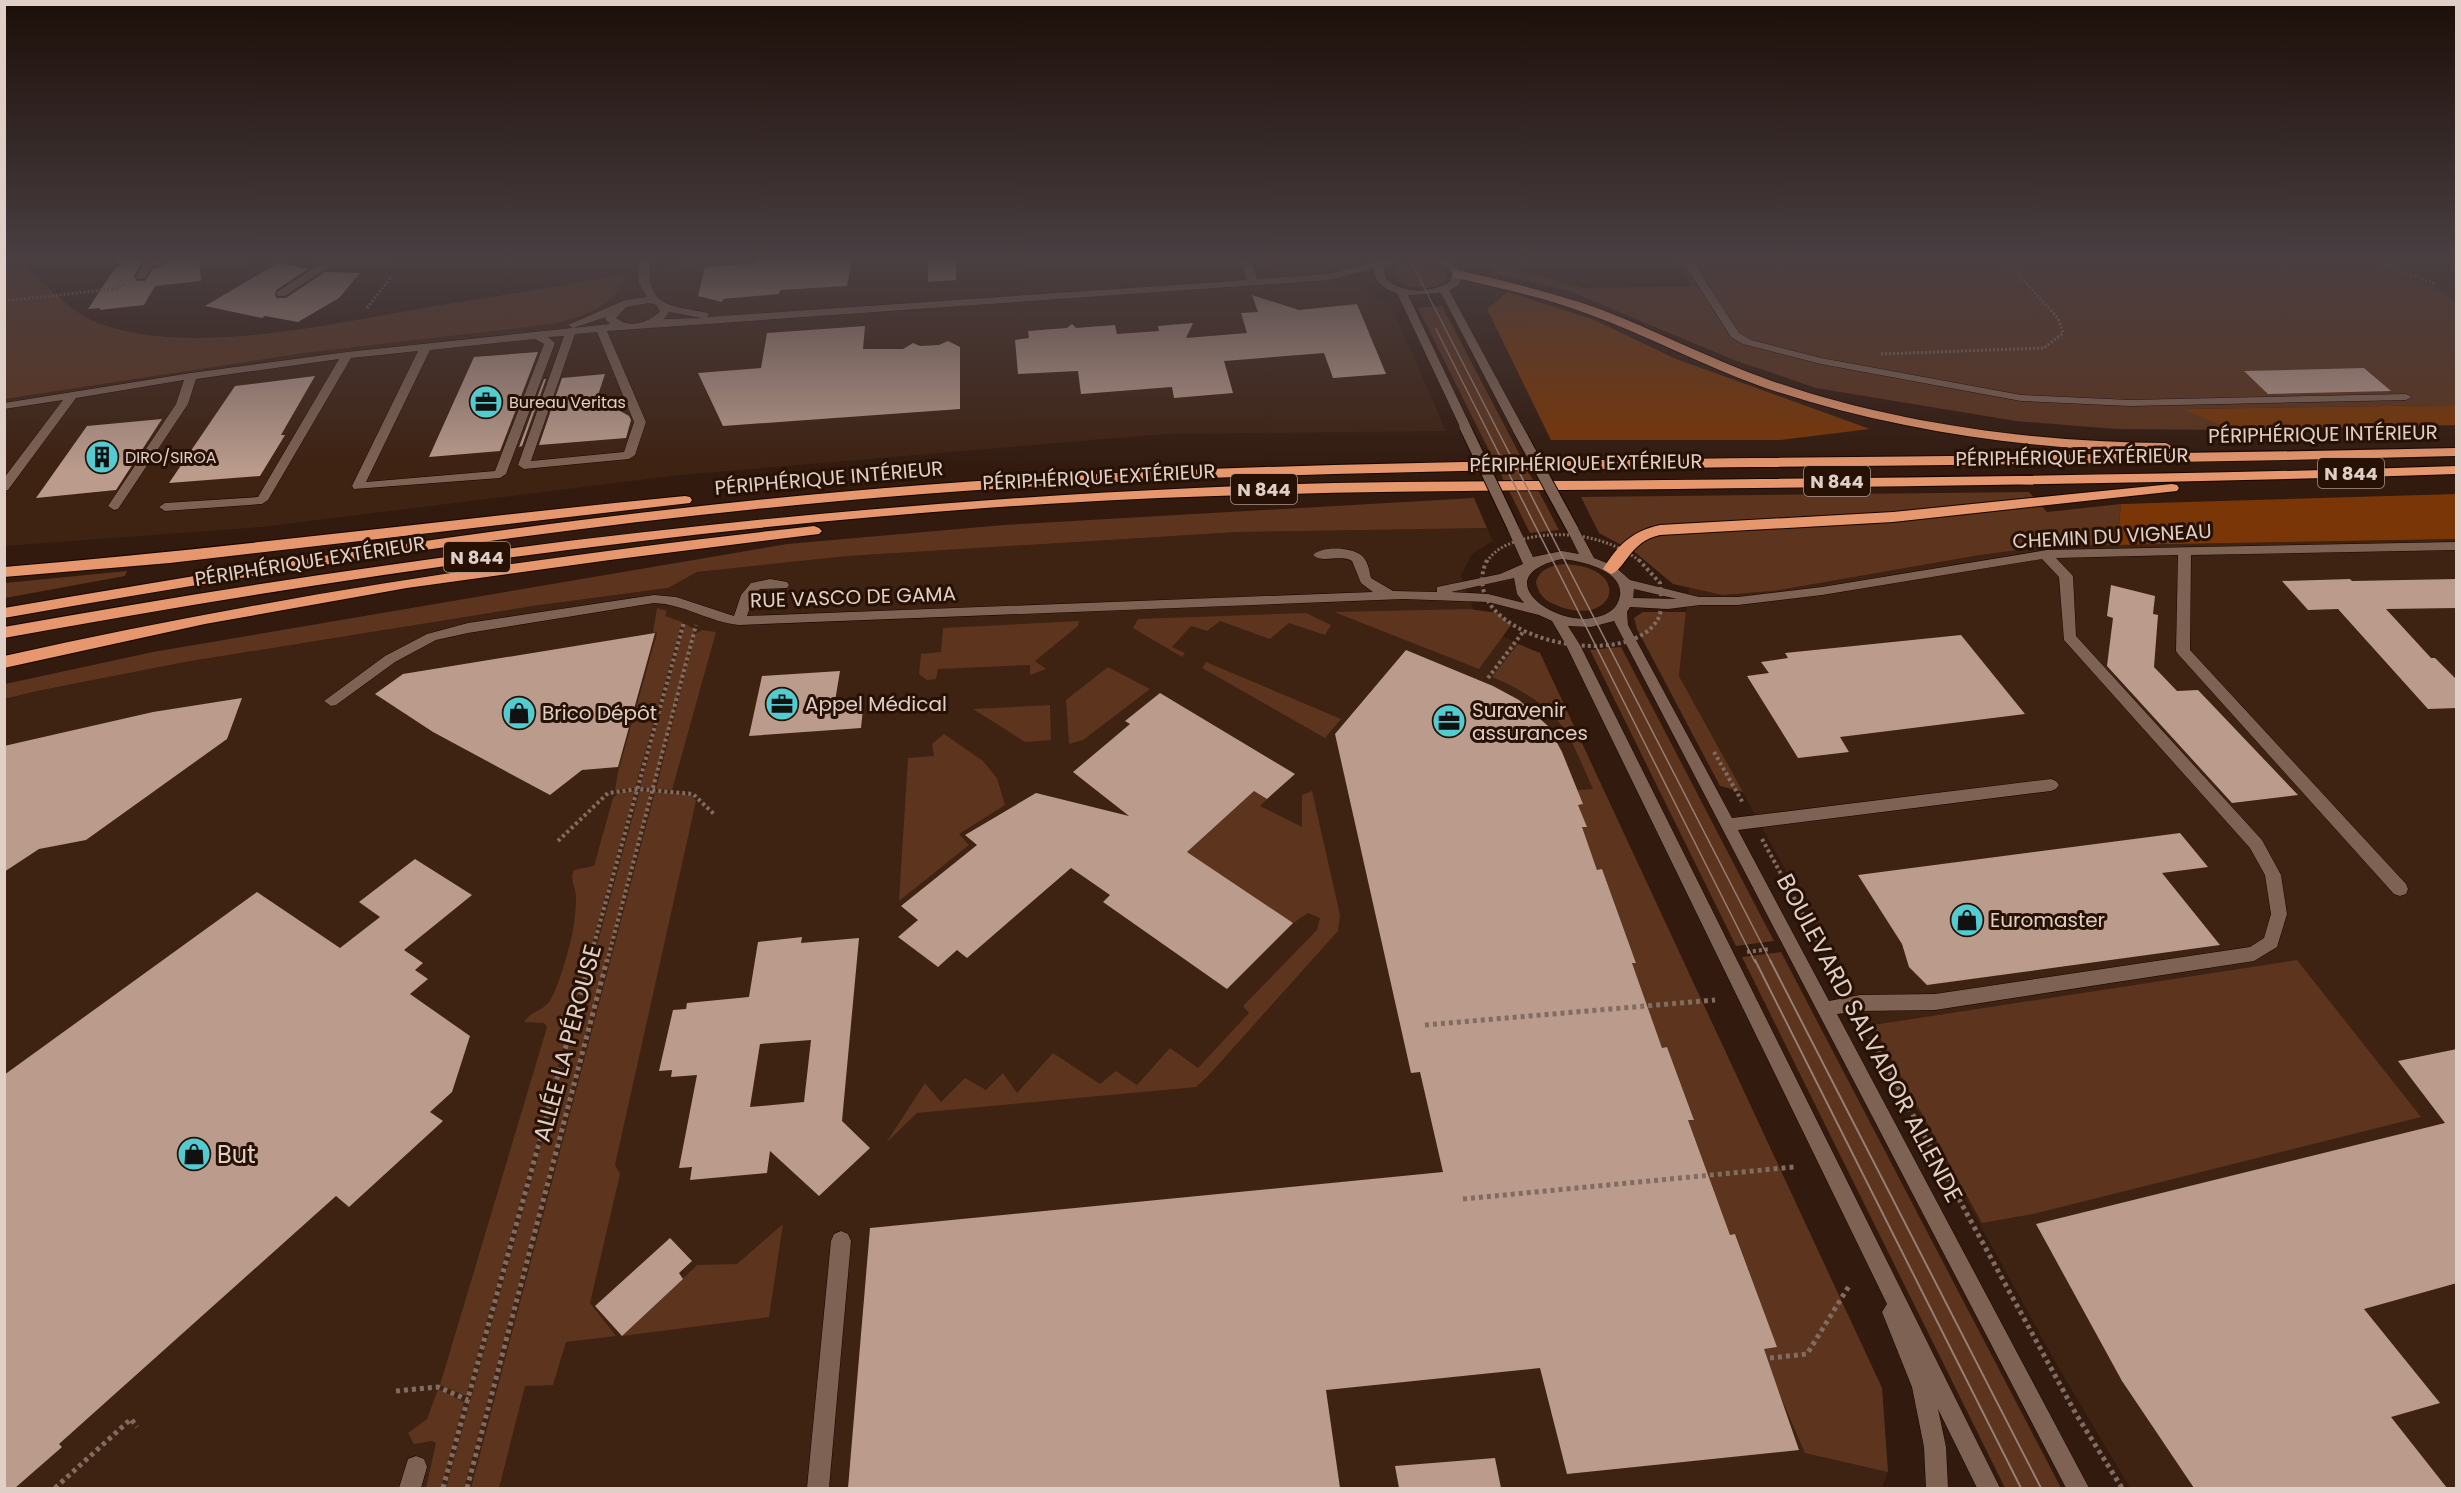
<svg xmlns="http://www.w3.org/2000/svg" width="2461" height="1493" font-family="Poppins,sans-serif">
<rect width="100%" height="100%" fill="#321a0e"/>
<path fill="#3e2212" d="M696 260H1358L1352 268 1355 283 1373 297 1390 303 1446 431 1165 434 680 475 262 527 5 546V399L304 353 552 324 580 316 623 285 626 273Z
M2383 260H2456V302L2433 285 2377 263Z
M1487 528 1493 541 1472 554 1461 575 1476 616 1490 629 1518 644 1540 653 1882 1388 1888 1472 1882 1488H5V700L37 691 185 662 533 606 668 588 697 572 848 556 1238 532Z
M2456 539V1488H2130L2058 1367 1679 676 1689 588 1722 595 1773 591 1980 555 2049 546Z"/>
<path fill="#5d341d" d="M5 260H32L29 270C51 290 73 314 101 324 192 357 335 323 429 307 495 296 561 287 626 273 618 306 582 317 552 324L304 353 5 399Z
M1677 260H2383L2378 263 2433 285 2456 302V405L2185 409 2231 430 2116 429 2016 421 1816 388 1734 360 1569 291 1497 274 1487 265H1496L1585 288 1691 286Z
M1417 261 1434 264 1445 270 1447 274V279C1434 292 1404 290 1393 275L1396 267Z
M1442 306 1559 530 1530 533 1418 308Z
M2029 492 2047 512 2121 504 2117 545 2049 546 1980 555 1773 591 1722 595 1673 584 1636 553 1599 533 1581 497Z
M1474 498 1487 528 1238 532 848 556 697 572 668 588 533 606 185 662 37 691 5 699V684L153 652 787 544 1004 525Z
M1564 564C1636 567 1614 630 1556 605 1545 601 1538 594 1536 582 1540 569 1550 566 1564 564Z
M127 571 125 576 5 598V583Z
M657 608 667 611 665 616 682 622 635 788 615 790 618 772 657 633 653 632Z
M1469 609 1498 613 1511 625 1479 669 1334 612Z
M1643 612H1686L1679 676 1743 792 1720 786 1637 629 1634 618Z
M1306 613 1331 625 1325 635 1289 623 1270 639 1220 621 1207 631 1191 626 1172 647 1185 653 1182 657 1133 628 1138 619Z
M1079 621 1078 626 1035 661 1046 669 1030 675V665L938 669 936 679 927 680 919 674 921 654 941 652 943 628Z
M685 624 695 629 654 783 651 788H640Z
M702 630 716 632 672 790 656 789 695 634Z
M1518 644 1540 653 1882 1388 1888 1472 1805 1453 1760 1349 1776 1347 1736 1235H1730L1688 1120 1694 1119 1667 1047 1662 1048 1632 963 1636 962 1602 870H1597L1582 827 1586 826 1578 805 1582 804 1577 790 1593 789C1584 770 1576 747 1564 729 1547 704 1519 688 1492 677Z
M1621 647 1774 941 1736 946 1590 650Z
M1206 662 1341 719 1325 738 1202 668Z
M1108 667 1150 689 1083 740 1069 744 1066 700Z
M1050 705 1051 740 1025 742 973 709Z
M944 734 983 761 997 778 1005 805 959 834 969 845 899 901 908 758 934 756 932 744Z
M635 790 466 1396 440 1385 547 1027 544 1023 524 1022C530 1012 542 1011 549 1002 558 990 570 946 573 930 575 919 576 908 576 897 576 887 569 879 574 870L594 866 613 798 618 793Z
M640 790 651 793 464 1488H446Z
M1254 791 1267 799 1260 806 1302 827V795L1312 791 1340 915 1338 931 1208 1076 1196 1087 917 1113 886 1143 925 1083 941 1102 965 1078 986 1090 1003 1073 1017 1093 1053 1053 1100 1084 1116 1071 1137 1085 1170 1048 1198 1068 1249 1013 1243 1006 1317 930 1320 918 1308 913 1293 923 1187 852Z
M655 792 691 795 696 801 615 1165 620 1174 590 1303 616 1336 566 1342 553 1385 525 1386 499 1488H471Z
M1781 952 2061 1488H2005L1742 957Z
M2297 960 2421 1117 2033 1214 1982 1223 1873 1025Z
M783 1224 769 1317 622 1336 697 1265 737 1264Z
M438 1389 464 1402 441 1488H426L436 1443 432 1441 414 1444 408 1433 427 1419Z"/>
<path fill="#7a3606" d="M1508 292 1592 319 1676 359 1870 429 1780 440H1551L1487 309Z
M2456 405V425L2231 430 2183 409Z
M2456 494V539L2117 545 2121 504Z"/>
<path fill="#ba9b8c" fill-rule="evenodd" d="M118 260H148L142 262 134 276 137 281H145L153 269 174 260H199L201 281 155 286 144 305 99 310 101 308 88 309 115 268 121 267Z
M758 260H852L847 286 780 290 779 294 723 299 722 302 698 296 705 267 758 263Z
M928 260H956V280L928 282Z
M278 263 308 269 276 290 275 296 277 298H286L325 272 360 273 339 298 298 322 265 316 262 318 205 306Z
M1252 295 1299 310 1357 304 1386 374 1333 378 1324 353 1224 361 1233 393 1174 398 1172 387 1081 394 1078 371 1018 374 1015 340 1029 338 1028 331 1067 328 1072 324 1076 328 1115 325 1117 334 1159 331 1158 326 1193 323 1186 338 1247 333 1241 313 1258 312Z
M865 326 863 349H903L913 343 920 346 939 345 948 341 960 347V409L723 426 698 373 761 368 767 333Z
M538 352 500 451 429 457 474 357Z
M2364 368 2391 391 2268 394 2244 371Z
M605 374 597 398 629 416 631 420 626 438 539 445 562 378Z
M315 376 281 435H285L260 476 169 483 235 386Z
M544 379H546L522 446 519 447Z
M162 419 116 490 36 498 87 426Z
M2350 579 2352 581 2457 579V608L2386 609 2431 658H2435L2457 680V708L2428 709 2338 609 2308 610 2282 581Z
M2111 585 2155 596 2153 614 2158 615 2154 667 2177 691 2198 690 2298 795 2232 803 2107 666 2113 618 2107 616Z
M655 633 618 767 582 770 550 795 433 732 375 694 403 674Z
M1961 635 2025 714 1840 737 1849 752 1798 758 1747 676 1769 673 1761 662 1788 658 1785 653Z
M1406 650 1493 686 1519 700 1548 726 1562 752 1583 804 1578 805 1587 827H1582L1597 870 1602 869 1636 963H1632L1662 1048 1667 1047 1694 1120H1688L1730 1235 1735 1234 1777 1347 1764 1349 1799 1450 1567 1474 1540 1368 1326 1390 1340 1488H848L870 1228 1443 1172 1420 1072 1411 1073 1335 734Z
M840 671 835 701 864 699 861 728 749 736 762 676Z
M1160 693 1295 774 1267 799 1254 791 1187 852 1293 923 1227 989 1103 902 1110 895 1071 868 967 958 957 950 938 967 898 937 918 920 901 906 977 845 965 835 1036 793 1129 816 1073 772 1130 724 1125 721Z
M242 698 227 739 86 840 39 849 4 872V746L153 712Z
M2180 833 2208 867 2162 873 2220 945 1927 985 1909 967 1902 944 1858 875Z
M415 859 472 895 404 950 423 963 415 970 428 979 410 994 470 1036 452 1092 430 1112 443 1121 349 1207 336 1196 59 1444 62 1447 15 1488H4V1075L257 892 340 948 380 917 359 902Z
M802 937 801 943 859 938 842 1121 870 1148 819 1196 770 1151 767 1173 690 1180 692 1167 679 1168 697 1075 671 1077 672 1070 659 1071 673 1010 686 1009 687 1003 749 997 758 942ZM811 1040 804 1102 750 1107 760 1044Z
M2457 1049V1283L2364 1309 2440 1403 2391 1417 2447 1488H2194L2122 1381 2036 1224 2445 1123 2398 1061Z
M670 1238 692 1261 679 1273 683 1279 622 1336 595 1306Z
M1495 1458 1501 1488H1399L1395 1466Z"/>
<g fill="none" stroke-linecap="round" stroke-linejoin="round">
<g stroke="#180500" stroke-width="1">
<path id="minor" d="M156 260H172L151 267 145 279H137L136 277 144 263Z
M326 260H393L388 263H334L285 296H277V292Z
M640 260H650C646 309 669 304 708 313L709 315 707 317 1247 280 1241 260H1251L1257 279 1329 274 1382 260H1394L1384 268 1386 279C1404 295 1431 293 1450 282L1452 274 1448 268 1434 260C1448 259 1454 263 1462 274L1459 285 1449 290 1524 429 1518 432 1512 429 1441 293 1408 295 1471 427 1465 430 1461 429 1397 293C1384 289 1374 282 1374 268L1329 280 607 331 646 422 635 455 629 459 524 469 518 465 564 336 548 337 555 343 506 474 500 478 354 489 352 486 418 351 351 358 268 500 262 504 165 511 159 507 165 503 258 497 339 359 196 379 188 404 118 509 114 510 108 506 176 404 184 380 76 398 8 490 4 491V478L63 400 4 409V403L191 373 347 352 610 324 605 319 606 317 573 328 568 325 625 300 647 297 638 282ZM649 303 656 305 660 311C649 323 629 329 616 318L626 307ZM669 312 701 318 664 319ZM597 332 634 422 624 452 531 461 575 334ZM535 339 544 344 495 471 366 482 430 350Z
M1682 260H1692L1739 333 1751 340 1821 358 2021 395 2130 400 2406 394 2412 397 2406 400 2130 406 2021 401 1821 364 1743 344 1731 337Z
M1513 524 1519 528 1533 557 1562 551 1579 554 1567 530 1573 526 1579 530 1594 558 1614 566 1630 580 1699 597H1738L1822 587 2047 550 2456 542V550L2191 555 2190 650 2406 884 2408 889 2406 894 2400 896 2394 894 2178 654 2176 651 2178 555 2056 558 2073 576 2076 636 2262 840 2281 875 2287 914 2277 947 2254 961 1935 1010 1860 1011 1837 1014 2089 1488H2066L1614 621 1591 627 1568 626 1580 645 2000 1488H1977L1938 1409 1946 1447 1948 1488H1926L1924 1447 1912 1387 1882 1312 1887 1304 1566 645 1552 621 1539 615 1488 602 1403 599 739 625C709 622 684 604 654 603L468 633 436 640 395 662 336 705 331 706 324 701 385 656 427 634 468 623 654 595 676 597 734 616 741 595 751 583 770 579 787 582 789 585 787 588 760 589 754 595 747 616 1373 592 1361 583 1352 561C1340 554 1322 564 1313 555 1322 546 1350 547 1361 555 1368 561 1369 569 1371 578L1393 591 1437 592V587L1500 574 1523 564 1507 528ZM1562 559C1583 561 1631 572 1618 602 1615 610 1606 615 1597 617 1555 629 1484 576 1562 559ZM2042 559 2059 577 2064 640 2250 848 2265 875 2271 914 2264 938 2250 947 1935 994 1860 995 1829 1001 1738 830 2051 791 2056 789 2059 785 2056 781 2051 779 1732 818 1628 625 1627 612 1630 607 1668 609 1700 605H1738L1822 595ZM1514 578 1517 594 1524 603 1488 594 1451 592ZM1634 589 1677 599 1633 598Z
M841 1231 848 1234 851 1241 829 1488H807L831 1241 834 1234Z
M416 1456 424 1459 427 1467 421 1488H399L408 1459Z"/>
</g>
<g stroke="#180500" stroke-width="2">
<path id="highway" d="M1457 270C1504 281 1552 292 1597 308 1655 330 1710 359 1769 380 1895 424 2033 442 2166 443L2173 447C2165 455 2120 451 2107 450 1990 444 1870 424 1760 386 1701 365 1647 335 1588 314 1544 297 1498 288 1453 277V271Z
M2456 448V456C2196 463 1937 465 1677 468 1426 471 1174 475 923 494 615 518 309 564 4 618V608C309 555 615 509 923 485 1174 466 1426 462 1677 459 1937 456 2196 454 2456 448Z
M2456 466V474C2196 483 1937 486 1677 489 1467 491 1256 491 1046 504 696 526 349 575 4 638V627C399 556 794 506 1195 488 1351 480 1508 482 1665 480 1929 477 2192 475 2456 466Z
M2172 484 2177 485 2179 488 2177 491 1893 522 1660 535C1630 541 1625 570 1611 574L1603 569C1618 545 1632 531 1660 525L1893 512Z
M685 496 690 497 692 500 690 503 170 563 4 577V567C232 548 458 518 685 496Z
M814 526 819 528 822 531 819 534 610 560 407 588 205 624 4 668V656C272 596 542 556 814 526Z"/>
</g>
<path stroke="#816c62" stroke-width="3" stroke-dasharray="2 2" stroke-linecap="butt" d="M2373 260 2436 284
M4 301 114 289 125 284
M367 308 392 276
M1881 354 2044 348 2063 333 2058 318 2005 260
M1487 562C1493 551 1505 545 1517 541 1558 528 1607 535 1641 562"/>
<path stroke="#816c62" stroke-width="4" stroke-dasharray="3 3" stroke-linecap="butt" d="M1487 560C1451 636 1626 676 1658 619 1663 610 1661 594 1660 583L1639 560
M1488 678 1523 632
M1714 752 1743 803
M1762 839 1829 962
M558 841 608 793 638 789 693 794 715 815
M1747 952 1770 949
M589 962 684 622
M607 962 696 625"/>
<path stroke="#816c62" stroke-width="5" stroke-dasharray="4 4" stroke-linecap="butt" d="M1828 960 1842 985
M1863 1023 2076 1414 2122 1488
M1425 1025 1715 1000
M1463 1199 1794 1167
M1770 1358 1807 1354 1849 1286
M396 1391 438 1387 468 1400
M55 1488 131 1419 137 1427
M443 1488 590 960
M467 1488 607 960"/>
<use href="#minor" fill="#7e6253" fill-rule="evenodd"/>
<use href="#highway" fill="#e6976d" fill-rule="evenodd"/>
<path stroke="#937f75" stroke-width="1.5" d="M1410 260 1771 962
M1436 329 1755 962"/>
<path stroke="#937f75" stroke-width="2" d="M1755 960 2021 1488
M1770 960 2041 1488"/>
<g stroke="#180500" stroke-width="13" stroke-linecap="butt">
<path id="minor-bridge" d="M1465 427 1513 528
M1518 429 1573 530"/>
</g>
<use href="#minor-bridge" stroke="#7e6253" stroke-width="11"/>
</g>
<linearGradient id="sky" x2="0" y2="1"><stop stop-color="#1c0e08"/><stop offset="0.55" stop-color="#493e41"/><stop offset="1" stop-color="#493e41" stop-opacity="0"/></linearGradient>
<rect width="2461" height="469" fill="url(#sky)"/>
<defs>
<g id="office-disc" transform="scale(1.725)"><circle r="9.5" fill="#52ccd1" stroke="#271105"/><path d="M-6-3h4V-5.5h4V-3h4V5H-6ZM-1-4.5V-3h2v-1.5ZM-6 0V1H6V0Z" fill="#111"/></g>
<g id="building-disc" transform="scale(1.725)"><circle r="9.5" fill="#52ccd1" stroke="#271105"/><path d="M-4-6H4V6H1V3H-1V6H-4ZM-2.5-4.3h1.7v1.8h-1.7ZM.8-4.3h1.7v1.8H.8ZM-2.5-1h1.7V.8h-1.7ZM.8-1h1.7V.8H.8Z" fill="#111"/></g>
<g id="shop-disc" transform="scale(1.725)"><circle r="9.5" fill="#52ccd1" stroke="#271105"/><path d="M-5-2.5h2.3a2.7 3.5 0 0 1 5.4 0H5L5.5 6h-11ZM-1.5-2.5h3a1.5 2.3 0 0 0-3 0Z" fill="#111"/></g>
</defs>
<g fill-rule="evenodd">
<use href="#office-disc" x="486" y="402"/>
<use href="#building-disc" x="102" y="457"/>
<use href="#office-disc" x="782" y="704"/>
<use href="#shop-disc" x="519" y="713"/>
<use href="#office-disc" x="1449" y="721"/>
<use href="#shop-disc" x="1967" y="920"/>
<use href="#shop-disc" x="194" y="1154"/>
</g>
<g text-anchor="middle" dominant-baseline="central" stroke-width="6" stroke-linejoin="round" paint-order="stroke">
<g font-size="16" fill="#e0cfc7" stroke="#271105" text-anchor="start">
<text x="509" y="402">Bureau Veritas</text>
<text x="125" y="457">DIRO/SIROA</text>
</g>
<g fill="#271105" stroke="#a8968d" stroke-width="1.5">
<rect x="2318" y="458" width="66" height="30" rx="4.5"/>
<rect x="1804" y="466" width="66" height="30" rx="4.5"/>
<rect x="1231" y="474" width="66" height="30" rx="4.5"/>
<rect x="444" y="542" width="66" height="30" rx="4.5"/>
</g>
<g font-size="18" font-weight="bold" fill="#e0cfc7">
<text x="2351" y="473">N 844</text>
<text x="1837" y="481">N 844</text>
<text x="1264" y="489">N 844</text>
<text x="477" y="557">N 844</text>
</g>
<g font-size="20" fill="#e0cfc7" stroke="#271105">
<text transform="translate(2323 434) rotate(-1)">PÉRIPHÉRIQUE INTÉRIEUR</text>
<text transform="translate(2072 457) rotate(-1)">PÉRIPHÉRIQUE EXTÉRIEUR</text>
<text transform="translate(1586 463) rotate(-1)">PÉRIPHÉRIQUE EXTÉRIEUR</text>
<text transform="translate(1099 477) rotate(-3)">PÉRIPHÉRIQUE EXTÉRIEUR</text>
<text transform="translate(829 478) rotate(-5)">PÉRIPHÉRIQUE INTÉRIEUR</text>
<text transform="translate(2112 536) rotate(-3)">CHEMIN DU VIGNEAU</text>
<text transform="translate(310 561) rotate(-9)">PÉRIPHÉRIQUE EXTÉRIEUR</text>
<text transform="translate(853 597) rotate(-2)">RUE VASCO DE GAMA</text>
</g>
<g font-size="20" fill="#e0cfc7" stroke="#271105" text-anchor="start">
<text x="805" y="704">Appel Médical</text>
<text x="1472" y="710">Suravenir<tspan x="1472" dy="23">assurances</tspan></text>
<text x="542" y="713">Brico Dépôt</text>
<text x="1990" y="920">Euromaster</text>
</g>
<g font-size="24" fill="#e0cfc7" stroke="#271105">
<text transform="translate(1870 1038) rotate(62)">BOULEVARD SALVADOR ALLENDE</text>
<text transform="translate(567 1043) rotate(-75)">ALLÉE LA PÉROUSE</text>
</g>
<g font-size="24" fill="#e0cfc7" stroke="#271105" text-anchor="start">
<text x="217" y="1154">But</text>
</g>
</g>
<rect width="2461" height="1493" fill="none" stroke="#e0cfc7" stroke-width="12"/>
</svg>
